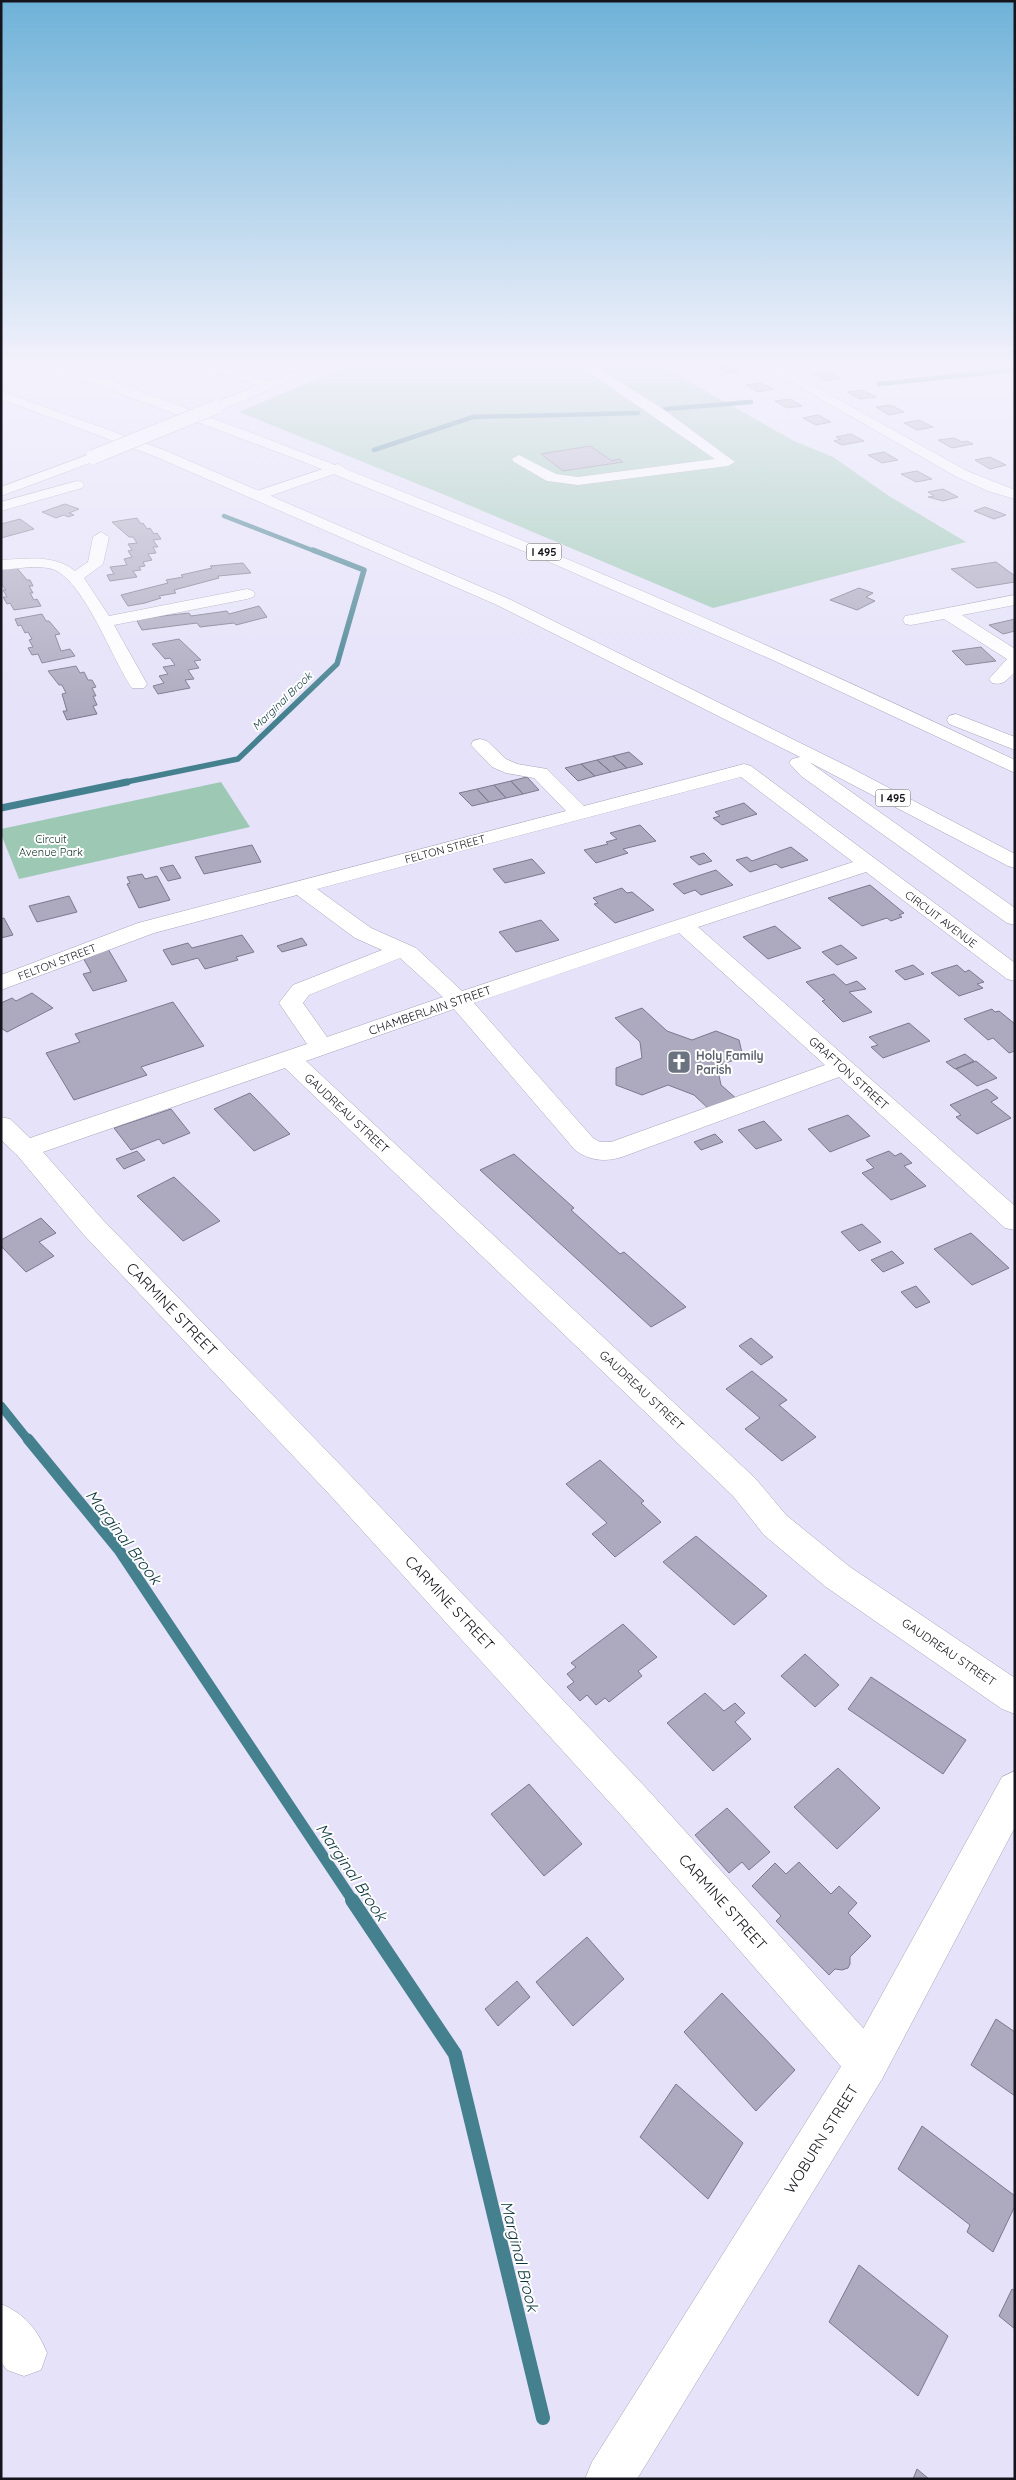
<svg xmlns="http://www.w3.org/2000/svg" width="1016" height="2480" font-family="Quicksand,sans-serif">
<rect width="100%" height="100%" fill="#e5e2f9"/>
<path fill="#9dc9b4" d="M345 367H663L794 441 833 457 889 496 966 542 713 608 445 495 239 412Z
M221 782 250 827 19 879 1 834V829Z"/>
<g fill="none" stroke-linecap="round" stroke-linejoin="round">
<path stroke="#44808e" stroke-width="4.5" d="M879 384 1015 370
M665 409 751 402
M374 450 473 417 638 413
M224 516 317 552"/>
<path stroke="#44808e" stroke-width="5.5" d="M121 783 238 759 337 664 364 570 313 550"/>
<path stroke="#44808e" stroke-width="7" d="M1 808 127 782"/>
<path stroke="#44808e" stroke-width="9" d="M1 1406 29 1441"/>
<path stroke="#44808e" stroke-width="11" d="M28 1439 119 1550 353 1901"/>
<path stroke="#44808e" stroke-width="14" d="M352 1900 455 2054 543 2418"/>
</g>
<path fill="#adaabf" stroke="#7c788d" d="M715 367H734L741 371 726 373Z
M829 372 841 378 826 381 814 374Z
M761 383 773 389 758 392 746 385Z
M862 390 876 397 860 399 847 392Z
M790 399 802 406 787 408 775 401Z
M891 405 904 412 889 415 876 407Z
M818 415 831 422 816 425 803 418Z
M919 420 933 427 917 430 904 423Z
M851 434 864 441 842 445 834 441 841 439 836 437Z
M954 438 962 442 967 441 973 444 952 448 938 440Z
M590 446 612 461 619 459 623 462 563 471 541 454Z
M884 452 898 460 882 463 868 455Z
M990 457 1006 465 990 469 975 460Z
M917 471 932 479 916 482 901 474Z
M943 489 958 497 943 501 928 497 934 496 928 492Z
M65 504 79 509 69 513 74 515 68 517 64 515 56 518 42 512Z
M985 507 1006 515 994 519 974 511Z
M137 518 141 524 143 523 147 529 150 528 154 534 157 533 161 539 153 540 158 547H153L156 553 148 554 152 560 143 562 145 566 139 567 141 570 133 571 137 577 110 581 107 575 114 574 110 567 127 565 124 559 132 557 128 551 132 550 128 544 137 543 133 537H129L112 522Z
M20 519 34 529 1 538V524Z
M996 562 1015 576V582L977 588 951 569Z
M243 563 251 573 218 576 219 578 174 590 176 593 159 596 161 598 145 603 128 606 121 595 168 583 166 580 183 577 181 575 212 568 210 566Z
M16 567 27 580H30L33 586H29L33 593H30L34 600 37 599 41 606 14 610 10 603 7 604 3 597H7L3 590H6L1 584V570Z
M859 588 873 593 866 597 875 601 857 610 830 600Z
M259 606 267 617 236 625 234 623 200 627 197 623 142 630 136 619 189 613 191 616 227 611 229 614Z
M42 614 46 621H49L60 634 55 635 61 651 70 649 75 656 42 663 38 654 32 655 28 648 33 647 29 640 32 639 28 632 25 633 21 625 18 626 15 619Z
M1015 619V631L1003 634 989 625Z
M179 639 201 660 194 661 199 668 188 670 194 679 185 680 190 688 158 694 153 686 164 683 159 676 168 674 163 667 175 665 170 658 165 659 152 644Z
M981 647 996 661 966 665 952 651Z
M76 666 80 673 84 672 88 680H92L96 687 92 688 96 696H93L97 705 93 706 97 714 67 720 63 711H67L62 694 66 693 62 685H59L48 671Z
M629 752 643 764 627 768 613 756Z
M613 756 627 768 611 772 597 760Z
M597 760 611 772 595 776 581 764Z
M581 764 595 776 578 781 565 768Z
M527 777 539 790 523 794 511 781Z
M511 781 523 794 506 798 494 785Z
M494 785 506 798 489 802 477 789Z
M477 789 489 802 472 806 459 793Z
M744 803 757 814 722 825 713 818 720 816 715 812Z
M640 825 656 841 623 849 628 853 596 863 584 850 608 844 606 842 617 839 610 833Z
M252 845 261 862 204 874 195 857Z
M791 847 808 860 781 868 776 864 750 872 736 860 747 857 752 861Z
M704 853 712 861 699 865 690 857Z
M532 859 545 873 505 883 493 869Z
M173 865 181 878 168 881 160 868Z
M716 870 733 885 701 895 695 890 684 894 673 884Z
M142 874 145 879 157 876 170 900 139 908 127 884 130 883 127 877Z
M870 885 904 913 899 915 902 917 891 921 887 918 862 926 828 898Z
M622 888 627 893 632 892 654 910 615 923 594 904 598 903 593 898Z
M69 896 77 912 37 922 29 906Z
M4 918 13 935 1 938V919Z
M541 920 559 940 516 952 499 932Z
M775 926 801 948 768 959 743 937Z
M242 935 254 952 236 957 238 960 205 969 198 958 172 965 163 950 188 943 192 948Z
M302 938 307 945 282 952 277 946Z
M841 945 857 958 837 965 822 952Z
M108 949 127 981 93 991 83 974 91 972 82 956Z
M913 965 924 974 905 980 895 971Z
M957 965 965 972 969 970 984 982 977 984 983 988 959 996 931 973Z
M834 974 846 985 857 981 866 989 849 992 872 1012 843 1022 822 1001 825 1000 806 982Z
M32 993 53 1008 7 1032 1 1028V1003L12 998 16 1001Z
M173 1002 204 1046 141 1067 147 1075 74 1100 46 1053 80 1042 75 1034Z
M642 1008 667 1031 692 1040 716 1031 739 1040 743 1057 717 1066 721 1085 738 1100 711 1111 694 1095 668 1085 642 1095 616 1085V1068L642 1058 640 1042 615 1018Z
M992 1009 995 1012 999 1011 1015 1024V1051L1009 1053 993 1038 988 1040 964 1019Z
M909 1023 930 1041 883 1058 871 1047 878 1045 869 1037Z
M965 1054 974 1061 955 1069 946 1062Z
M976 1061 997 1078 977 1086 956 1069Z
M987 1089 998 1098 991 1102 1011 1118 977 1134 956 1117 961 1115 950 1105Z
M250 1093 290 1134 254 1151 214 1109Z
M171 1109 190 1133 163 1144 159 1139 131 1150 114 1128Z
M848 1115 870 1136 830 1152 808 1129Z
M764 1121 782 1140 756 1149 738 1130Z
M715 1134 723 1142 701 1150 694 1142Z
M137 1151 145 1160 124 1169 116 1159Z
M889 1151 895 1156 901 1153 912 1163 904 1166 926 1186 891 1200 862 1173 874 1168 866 1160Z
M514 1154 574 1208 571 1210 620 1254 624 1252 686 1307 651 1327 480 1170Z
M174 1177 220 1221 183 1241 137 1196Z
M41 1218 56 1233 39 1242 54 1256 26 1272 1 1246V1240Z
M862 1224 881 1242 859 1251 841 1232Z
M971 1233 1009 1268 972 1285 934 1249Z
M892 1251 904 1263 883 1272 871 1260Z
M916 1286 930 1302 916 1308 901 1292Z
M751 1338 773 1357 761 1365 739 1346Z
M752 1371 787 1400 779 1405 816 1437 782 1461 745 1429 760 1418 726 1389Z
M600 1460 644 1501 641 1503 661 1522 615 1557 592 1534 607 1523 566 1484Z
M696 1536 767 1596 734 1625 663 1562Z
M623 1624 657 1657 638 1671 642 1676 609 1702 605 1698 596 1705 587 1695 580 1701 567 1687 574 1682 567 1674 576 1667 571 1663Z
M805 1654 839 1685 815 1707 781 1676Z
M871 1677 966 1740 943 1774 848 1709Z
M705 1693 724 1711 735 1703 745 1713 735 1722 751 1739 713 1771 667 1723Z
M838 1768 880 1808 837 1849 794 1807Z
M529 1784 582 1844 544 1876 491 1814Z
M727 1808 770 1852 749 1870 742 1862 729 1873 695 1835Z
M799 1862 831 1894 839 1886 857 1903 848 1913 871 1936 850 1957V1964L848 1968 842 1970 835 1969 829 1975 776 1921 781 1916 752 1886 775 1863 786 1874Z
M587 1937 624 1979 573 2026 536 1982Z
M517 1981 530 1997 498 2026 485 2009Z
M722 1993 795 2070 756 2111 684 2032Z
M996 2019 1015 2032V2096L971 2065Z
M676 2084 743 2143 708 2199 640 2137Z
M922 2126 1015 2196V2206L993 2252 967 2232 970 2225 898 2169Z
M859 2265 948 2336 918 2396 829 2322Z
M1012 2289 1015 2291V2329L999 2316Z
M917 2469 929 2479H913Z"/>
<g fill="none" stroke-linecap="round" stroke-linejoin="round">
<g stroke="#a7a3b9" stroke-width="1">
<path id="minor" d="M204 367H223L274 382 276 385 270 389 206 370Z
M581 367H596L663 409 735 462 728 466 578 485 547 481 514 462 512 459 519 455 556 474 578 477 715 459Z
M765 367H780L967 471 1015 490V499L988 491 957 477Z
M338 464 345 468 343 471 264 498 259 499 252 495 254 492Z
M77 481 82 482 84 485 82 488 1 511V502Z
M101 532 109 537 103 564 84 578 109 616 247 589 253 591 255 594 253 597 247 599 114 625 147 684 144 688H132C112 659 86 585 55 570 40 564 17 569 1 570V560C26 559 54 554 75 571L88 562 93 537Z
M1015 595V605L962 615 1015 649V672C1007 680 1003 686 992 683L989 679 1007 659 944 619 911 625 905 624 903 620 905 616 911 615Z
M480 739 487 741 506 759 517 764 547 769 584 806 744 764 751 766 1015 963V981L1007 979 866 872 698 927 1015 1206V1230L1005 1228 839 1077 622 1157C605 1162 590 1161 575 1150L454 1009 306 1061 755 1478 786 1515 850 1567 1015 1678V1714L1002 1709 826 1587 764 1535 733 1496 285 1068 43 1152 103 1220 351 1476 648 1790 882 2049 888 2064 882 2079 867 2085 852 2079 622 1816 329 1494 83 1234 17 1155 1 1140V1117L10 1119 30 1138 307 1044 279 1003 293 985 382 950 355 938 297 895 154 933 1 990V975L138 923 566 811 534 778 506 773 492 767 471 745 473 741ZM741 777 853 862 462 991 416 948 371 928 317 889ZM679 933 825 1065 611 1142H600L593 1138 474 1003ZM400 958 443 997 327 1037 303 1003 309 995Z
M1 2304C24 2313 38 2330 47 2353L41 2370 24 2376 7 2370 1 2362Z"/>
</g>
<g stroke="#a7a3b9" stroke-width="1">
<path id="major" d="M306 367H323L221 410H211L209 407 211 404Z
M93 453 100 457 98 460 1 496V487Z
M1015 1771V1827L882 2079 637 2479H585L592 2462 852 2049 1002 1777Z"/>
</g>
<g stroke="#a7a3b9" stroke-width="1">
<path id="highway" d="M55 367H73C394 482 707 613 1015 760V773L775 661 538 557 299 460 57 370Z
M1 391 164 450 509 599 851 768 1015 854V868L1008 866 809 762 1015 908V925L1007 923 801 776 789 763 792 759 800 757 497 605 154 456 1 399Z
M956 714 1015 737V750L949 724 947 720 949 716Z"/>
</g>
<use href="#minor" fill="#fff" fill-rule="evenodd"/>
<use href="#major" fill="#fff" fill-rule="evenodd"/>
<use href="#highway" fill="#fff" fill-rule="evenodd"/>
<g stroke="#a7a3b9" stroke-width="15" stroke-linecap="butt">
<path id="major-bridge" d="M93 457 216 407"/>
</g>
<use href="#major-bridge" stroke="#fff" stroke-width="14"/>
</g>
<linearGradient id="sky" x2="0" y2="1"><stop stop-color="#6eb2d8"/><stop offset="0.51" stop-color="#f3f2fc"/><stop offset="1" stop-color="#f3f2fc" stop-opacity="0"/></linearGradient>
<rect width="1016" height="714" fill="url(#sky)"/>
<defs>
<g id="church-square" transform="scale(1.25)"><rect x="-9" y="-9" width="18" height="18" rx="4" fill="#6b7280" stroke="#fff"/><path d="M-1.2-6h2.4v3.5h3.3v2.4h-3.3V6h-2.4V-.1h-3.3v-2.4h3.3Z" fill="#fff"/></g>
</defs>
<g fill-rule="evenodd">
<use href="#church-square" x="679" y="1062"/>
</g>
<g text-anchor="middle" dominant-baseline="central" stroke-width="4" stroke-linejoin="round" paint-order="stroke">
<g fill="#fff" stroke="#5b5a5f" stroke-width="1">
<rect x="526.5" y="543.5" width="35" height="17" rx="4"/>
<rect x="875.5" y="789.5" width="35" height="17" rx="4"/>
</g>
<g font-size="11" font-weight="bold" fill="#15131b">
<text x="544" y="552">I 495</text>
<text x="893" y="798">I 495</text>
</g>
<g font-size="11" font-style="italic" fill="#0c363e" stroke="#fff">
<text transform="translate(282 701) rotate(-44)">Marginal Brook</text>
</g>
<g font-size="11" fill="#0f3123" stroke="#fff">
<text x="51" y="839">Circuit<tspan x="51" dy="13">Avenue Park</tspan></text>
</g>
<g font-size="11" fill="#15131b" stroke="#fff">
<text transform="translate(445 849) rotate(-15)">FELTON STREET</text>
<text transform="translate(941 919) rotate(37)">CIRCUIT AVENUE</text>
<text transform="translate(57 962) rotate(-21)">FELTON STREET</text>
</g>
<g font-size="12" fill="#15131b" stroke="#fff">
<text transform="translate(430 1010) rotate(-19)">CHAMBERLAIN STREET</text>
<text transform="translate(849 1073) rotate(42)">GRAFTON STREET</text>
<text transform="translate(347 1113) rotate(43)">GAUDREAU STREET</text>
<text transform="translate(642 1390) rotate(43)">GAUDREAU STREET</text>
<text transform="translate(949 1652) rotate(34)">GAUDREAU STREET</text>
</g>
<g font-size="12" font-weight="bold" fill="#5b616d" stroke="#fff" text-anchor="start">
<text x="696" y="1055">Holy Family<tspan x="696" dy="14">Parish</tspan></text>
</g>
<g font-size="15" fill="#15131b" stroke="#fff">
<text transform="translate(172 1309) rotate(46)">CARMINE STREET</text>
<text transform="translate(450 1603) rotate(47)">CARMINE STREET</text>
<text transform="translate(723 1902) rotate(48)">CARMINE STREET</text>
<text transform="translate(821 2139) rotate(-58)">WOBURN STREET</text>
</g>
<g font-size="16" font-style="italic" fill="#0c363e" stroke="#fff">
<text transform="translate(124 1537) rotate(53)">Marginal Brook</text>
<text transform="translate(352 1872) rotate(56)">Marginal Brook</text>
<text transform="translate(520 2256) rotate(76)">Marginal Brook</text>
</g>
</g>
<rect width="1016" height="2480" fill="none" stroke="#15131b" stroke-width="5"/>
</svg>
